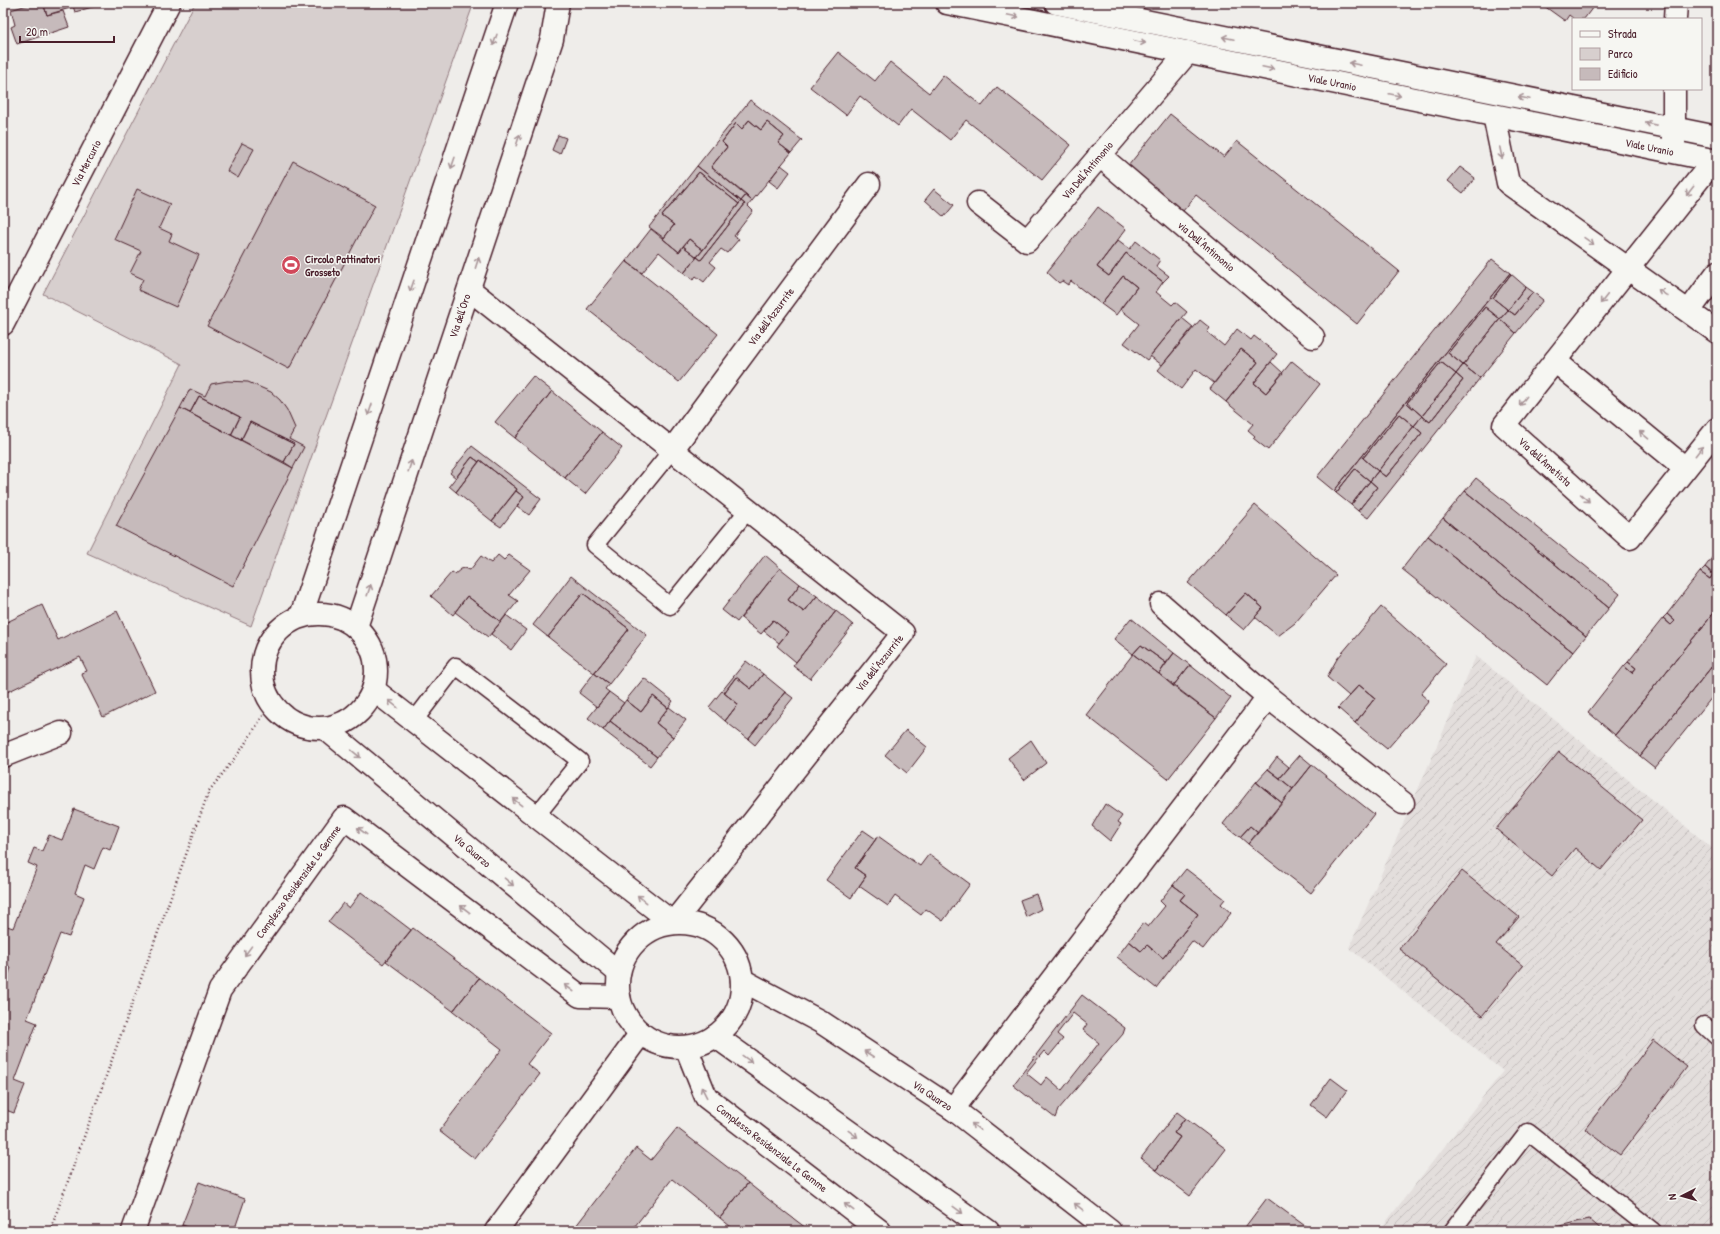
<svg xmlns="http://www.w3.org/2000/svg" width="1720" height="1234" font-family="'Patrick Hand',sans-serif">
<defs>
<pattern id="industrial-furrows" width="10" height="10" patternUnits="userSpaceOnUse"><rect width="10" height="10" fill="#e3dedc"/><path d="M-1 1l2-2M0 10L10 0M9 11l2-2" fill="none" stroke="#c4bebd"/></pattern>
</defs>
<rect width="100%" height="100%" fill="#efedea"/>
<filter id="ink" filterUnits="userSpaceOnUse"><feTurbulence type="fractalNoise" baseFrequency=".025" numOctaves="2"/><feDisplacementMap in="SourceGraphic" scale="8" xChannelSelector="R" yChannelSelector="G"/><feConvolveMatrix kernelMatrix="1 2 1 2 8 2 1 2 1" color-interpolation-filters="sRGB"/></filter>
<g filter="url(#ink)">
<path fill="url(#industrial-furrows)" d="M1476 656 1717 852V1231H1379L1503 1071 1349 948Z"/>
<path fill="#d7cfce" stroke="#90777c" d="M195 3H467L472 8 251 626 87 553 182 364 43 294Z"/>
<path fill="#c6babb" stroke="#4a1f2b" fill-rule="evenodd" d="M33 3H43L47 15 63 11 69 27 17 44 11 27 15 25 11 10Z
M43 3H72L73 7 47 15Z
M72 3H98L99 5 75 12Z
M1540 3H1596L1584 19H1574L1569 15 1565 21Z
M838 52 875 81 890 62 929 93 943 75 982 106 997 87 1071 145 1042 180 966 120 950 140 911 109 898 126 860 96 846 115 810 87Z
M750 100 802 140 791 153 778 143 784 136 767 122 761 130 749 120 742 129 736 123 722 142 727 147 711 167 746 195 741 201 697 166Z
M1170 114 1224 157 1237 141 1399 271 1357 324 1196 195 1183 211 1128 166Z
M749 120 761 130 767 122 784 136 778 143 791 153 752 201 711 167 727 147 722 142 736 123 742 129Z
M558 135 566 138 560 154 552 150Z
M242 143 254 149 238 178 227 171Z
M293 161 375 205 289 369 207 326Z
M781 165 790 172 778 188 769 181Z
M697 166 741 201 739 204 699 172 662 216 674 225 664 238 649 227Z
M1460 167 1475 178 1463 193 1448 181Z
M699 172 739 204 703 250 689 239 679 252 663 239 674 225 662 216Z
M137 189 170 204 159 228 172 234 169 241 199 255 176 307 138 290 143 279 130 273 141 251 114 239Z
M934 189 954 205 944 217 925 200Z
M746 195 752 201 748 206 753 211 734 236 739 239 727 253 721 249 710 262 716 267 704 282 696 276 693 280 684 273 697 257 701 260 745 204 741 201Z
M741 201 745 204 701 260 697 257Z
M1098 207 1126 229 1097 267 1109 276 1126 253 1163 282 1156 292 1172 305 1175 302 1187 312 1147 360 1124 343 1139 324 1120 309 1137 287 1123 276 1101 304 1071 281 1068 285 1062 281 1059 283 1047 272Z
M651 229 679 252 683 246 697 257 684 273 659 252 642 273 626 261Z
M689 239 703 250 697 257 683 246Z
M1118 240 1130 249 1136 241 1160 260 1156 266 1169 276 1163 282 1126 253 1109 276 1097 267Z
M1492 259 1510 273 1334 491 1317 477Z
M626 261 718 334 679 382 587 309Z
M1510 273 1511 274 1493 298 1508 310 1500 319 1485 307 1448 353 1463 365 1456 374 1441 362 1407 403 1422 416 1414 426 1399 414 1363 458 1378 471 1370 481 1355 469 1336 493 1334 491Z
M1511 274 1526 287 1508 310 1493 298Z
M1123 276 1137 287 1116 315 1101 304Z
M1526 287 1533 292 1515 315 1508 310Z
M1533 292 1543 300 1516 333 1500 319 1508 310 1515 315Z
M1485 307 1500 319 1463 365 1448 353Z
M1182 318 1193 327 1162 365 1150 356Z
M1500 319 1516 333 1480 378 1463 365Z
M1200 320 1210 328 1207 332 1224 346 1237 329 1251 340 1254 336 1277 354 1254 383 1266 393 1292 361 1320 384 1268 450 1253 438 1255 436 1248 430 1253 424 1226 402 1258 362 1241 349 1214 383 1196 369 1181 389 1158 370Z
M1241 349 1258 362 1226 402 1210 389Z
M1271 362 1283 373 1266 393 1254 383Z
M1441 362 1456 374 1422 416 1407 403Z
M1463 365 1480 378 1368 518 1358 511 1377 487 1370 481 1378 471 1386 477 1422 433 1414 426 1422 416 1430 422 1463 380 1456 374Z
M1456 374 1463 380 1430 422 1422 416Z
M533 376 552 391 515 438 495 422Z
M227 381 248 382 271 392 280 400 287 410 295 428 289 439 304 447 293 468 284 462 294 444 250 422 241 440 231 435 240 417 199 396 190 413 180 408 190 389 205 396 211 384Z
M552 391 602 432 565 478 515 438Z
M199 396 240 417 231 435 190 413Z
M180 408 293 468 233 586 116 526Z
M1399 414 1414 426 1378 471 1363 458Z
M250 422 294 444 284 462 241 440Z
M1414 426 1422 433 1386 477 1378 471Z
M602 432 622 448 585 494 565 478Z
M472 446 541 499 529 515 517 506 524 497 516 491 517 489 480 460 479 462 472 457 456 478 450 473Z
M472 457 479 462 456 492 449 486Z
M480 460 517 489 492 521 456 492Z
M1355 469 1370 481 1351 505 1336 493Z
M1476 478 1620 594 1609 608 1465 491Z
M1370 481 1377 487 1358 511 1351 505Z
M516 491 524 497 501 527 492 521Z
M1465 491 1609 608 1586 636 1443 518Z
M1255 505 1336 575 1295 623 1278 636 1255 617 1263 608 1246 593 1226 615 1188 583Z
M1443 518 1586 636 1573 652 1428 536Z
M1428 536 1573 652 1547 685 1402 569Z
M1717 551V609L1615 735 1588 712 1624 666 1632 673 1636 668 1628 662 1663 618 1671 625 1675 621 1667 614 1700 572 1710 579 1713 574 1705 567Z
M498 555 504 560 509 555 530 570 509 595 518 601 501 622 467 596 453 615 431 596 452 572 455 574 461 569 465 568 470 570 481 556 491 563Z
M765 555 780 568 737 622 722 610Z
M1705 567 1713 574 1710 579 1700 572Z
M780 568 800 584 788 600 804 612 817 596 836 611 796 662 777 646 788 632 773 620 761 634 741 618Z
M571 576 647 635 609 684 594 673 629 629 583 593 548 637 533 625Z
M800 584 817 596 804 612 788 600Z
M583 593 629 629 594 673 548 637Z
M1246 593 1263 608 1244 630 1226 615Z
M467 596 501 622 488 637 455 612Z
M42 605 58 640 117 611 155 691 103 717 81 673 87 671 80 657 3 694V624Z
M1381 607 1446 664 1421 694 1429 701 1387 749 1355 723 1375 698 1359 685 1349 696 1327 677 1337 659Z
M1717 609V660L1640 756 1615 735Z
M836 611 853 625 810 679 793 666Z
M1667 614 1675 621 1671 625 1663 618Z
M506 615 526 630 511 650 491 634Z
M1131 618 1174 653 1166 663 1141 645 1133 654 1114 639Z
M773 620 788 632 779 643 764 631Z
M1141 645 1166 663 1159 674 1133 654Z
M1174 653 1190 665 1173 686 1159 674Z
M1133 654 1216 718 1168 779 1086 715Z
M1717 660V691L1655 768 1640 756Z
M746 661 763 674 751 689 736 677 724 693 738 704 725 721 709 707Z
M1628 662 1636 668 1632 673 1624 666Z
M1190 665 1231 698 1216 718 1173 686Z
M594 673 609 684 605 689 609 692 597 707 579 693Z
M763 674 785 692 748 739 725 721 738 704 724 693 736 677 751 689Z
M644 678 673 701 668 708 653 696 641 712 626 700Z
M1359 685 1375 698 1355 723 1338 708Z
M609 692 624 703 603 730 588 718Z
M785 692 793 698 755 745 748 739Z
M653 696 668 708 656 723 673 737 657 757 610 721 626 700 641 712Z
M669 707 686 720 673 737 656 723Z
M610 721 657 757 650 766 603 730Z
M906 730 927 747 907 773 885 755Z
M1031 740 1046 763 1024 780 1008 758Z
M1559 752 1642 820 1601 870 1575 848 1552 876 1496 829Z
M1300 755 1312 765 1293 789 1280 778Z
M1277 757 1289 767 1280 778 1268 769Z
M1312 765 1374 814 1311 893 1248 844Z
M1268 769 1293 789 1282 803 1256 782Z
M1256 782 1282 803 1258 833 1250 826 1240 837 1223 824Z
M1105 804 1122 816 1118 822 1121 824 1110 841 1092 826Z
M74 809 119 826 110 850 103 847 94 869 85 865 75 893 84 897 69 937 60 934 27 1019 37 1023 15 1081 25 1085 14 1113 3 1109V988L11 968 3 965V929L4 925 13 928 37 867 28 863 34 848 42 851 49 835 62 840Z
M1250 826 1258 833 1248 844 1240 837Z
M863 830 876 839 855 868 866 876 851 898 826 880Z
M878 836 920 866 929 854 970 884 943 921 926 909 921 915 895 896 888 906 859 886 866 876 855 868Z
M1186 869 1225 899 1221 904 1231 913 1203 949 1192 941 1156 988 1117 957 1129 941 1141 951 1147 945 1163 958 1198 914 1180 900 1185 894 1173 885Z
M1462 871 1519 917 1496 944 1523 966 1482 1016 1399 949Z
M1173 885 1185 894 1180 900 1198 914 1163 958 1147 945 1141 951 1129 941 1143 923 1148 927 1165 906 1160 901Z
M361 892 411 930 383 964 328 922 343 903 349 908Z
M1036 894 1041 909 1026 917 1020 900Z
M413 928 479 978 453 1011 386 961Z
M479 978 551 1033 527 1064 540 1074 475 1159 439 1131 502 1049 453 1011Z
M1082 995 1125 1028 1123 1034 1058 1110 1055 1118 1013 1085ZM1073 1013 1087 1024 1083 1030 1099 1043 1062 1090 1047 1077 1041 1085 1026 1073 1044 1051 1049 1056 1063 1039 1057 1034Z
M1653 1040 1687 1067 1620 1155 1585 1129Z
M1331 1078 1347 1090 1327 1117 1311 1105Z
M1177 1112 1185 1118 1174 1133 1180 1137 1156 1170 1141 1158Z
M1185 1118 1226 1149 1190 1196 1156 1170 1180 1137 1174 1133Z
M677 1128 748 1183 720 1218 672 1179 631 1231H572L636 1148 651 1160Z
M199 1182 245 1199 234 1231H198L182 1225Z
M748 1183 773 1203 810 1231H736L720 1218Z
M1267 1198 1286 1212 1312 1231H1242Z
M1589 1219 1603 1231H1553L1556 1227Z
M182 1225 198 1231H180Z"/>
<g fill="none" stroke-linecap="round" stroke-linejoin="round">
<g stroke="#4a1f2b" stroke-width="19">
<path id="lane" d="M672 450 595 545 670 606 748 510
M414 721 456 666 580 761 536 816
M1704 1025 1717 1037
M1452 1231 1528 1132 1653 1231"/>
</g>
<g stroke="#4a1f2b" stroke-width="25">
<g id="street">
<path d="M1675 19 1676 3"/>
<path d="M1494 115 1508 183 1717 332"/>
<path d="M1674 148V89"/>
<path id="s1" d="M1099 155 1313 337"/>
<path id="s2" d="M1714 160 1504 425 1630 538 1717 429"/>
<path id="s3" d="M978 203 1027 241 1188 52"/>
<path d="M1689 311 1717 273"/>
<path id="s4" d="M3 324 169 3"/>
<path d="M1555 361 1685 468"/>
<path id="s5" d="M672 450 869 184"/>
<path d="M1161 604 1268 697 1403 803"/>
<circle cx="319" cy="671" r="57"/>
<path d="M301 616 507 3"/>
<path id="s6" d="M356 627 552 39 558 3"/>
<path id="s7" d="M374 690 673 923 903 633 469 289"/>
<path id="s8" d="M326 729 619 973"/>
<path d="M3 756 61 733"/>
<circle cx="680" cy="985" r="62"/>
<path id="s9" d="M742 980 821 1022 953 1109 1110 1231"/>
<path d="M715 1036 988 1231"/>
<path id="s10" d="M686 1047 706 1097 880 1231"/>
<path d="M953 1109 1268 697"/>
<path id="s11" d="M133 1231 220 990 344 818 580 996 619 997"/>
<path d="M496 1231 641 1033"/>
</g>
</g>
<g stroke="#4a1f2b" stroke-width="25">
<g id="primary">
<path id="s12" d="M947 3 1717 161"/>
<path d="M1056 3 1717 137"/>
</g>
</g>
<path stroke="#4a1f2b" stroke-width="2.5" stroke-dasharray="1 3" stroke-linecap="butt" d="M50 1231 209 791 241 750 271 703"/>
<use href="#lane" stroke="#f6f6f2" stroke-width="16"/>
<use href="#street" stroke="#f6f6f2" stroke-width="22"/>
<use href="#primary" stroke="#f6f6f2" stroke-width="22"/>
</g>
<defs><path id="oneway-shaft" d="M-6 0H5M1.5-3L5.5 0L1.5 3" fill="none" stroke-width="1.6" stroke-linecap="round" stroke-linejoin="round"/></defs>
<g stroke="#a99598">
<use href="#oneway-shaft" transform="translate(1013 16) rotate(12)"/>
<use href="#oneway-shaft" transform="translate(1228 38) rotate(-168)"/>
<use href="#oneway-shaft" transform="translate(495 40) rotate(109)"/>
<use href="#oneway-shaft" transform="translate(1140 42) rotate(12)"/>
<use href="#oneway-shaft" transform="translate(1355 64) rotate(-168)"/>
<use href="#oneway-shaft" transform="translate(1268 68) rotate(12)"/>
<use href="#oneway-shaft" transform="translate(1395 95) rotate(12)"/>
<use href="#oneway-shaft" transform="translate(1524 98) rotate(-168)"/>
<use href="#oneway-shaft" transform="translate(1651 124) rotate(-168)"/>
<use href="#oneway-shaft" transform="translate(518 140) rotate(-72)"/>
<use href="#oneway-shaft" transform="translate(1501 153) rotate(78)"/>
<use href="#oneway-shaft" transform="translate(453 163) rotate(109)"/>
<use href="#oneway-shaft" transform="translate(1690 191) rotate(128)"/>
<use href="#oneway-shaft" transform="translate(1589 241) rotate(35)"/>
<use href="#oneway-shaft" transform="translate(477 263) rotate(-72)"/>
<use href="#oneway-shaft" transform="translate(412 286) rotate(109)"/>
<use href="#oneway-shaft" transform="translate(1663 293) rotate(-145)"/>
<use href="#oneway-shaft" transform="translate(1604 299) rotate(128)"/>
<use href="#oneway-shaft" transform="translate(1523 401) rotate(128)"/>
<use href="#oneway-shaft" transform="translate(370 410) rotate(109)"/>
<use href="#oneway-shaft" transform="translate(1644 435) rotate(-140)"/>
<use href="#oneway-shaft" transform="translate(1699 451) rotate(-52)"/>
<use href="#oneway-shaft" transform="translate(410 466) rotate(-72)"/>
<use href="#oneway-shaft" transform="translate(1585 498) rotate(42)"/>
<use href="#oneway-shaft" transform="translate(369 590) rotate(-72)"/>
<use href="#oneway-shaft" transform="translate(393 704) rotate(-142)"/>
<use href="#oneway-shaft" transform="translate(356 754) rotate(40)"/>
<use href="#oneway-shaft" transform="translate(517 802) rotate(-142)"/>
<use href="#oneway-shaft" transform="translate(362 831) rotate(-143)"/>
<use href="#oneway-shaft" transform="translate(509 882) rotate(40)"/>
<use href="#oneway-shaft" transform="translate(642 899) rotate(-142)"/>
<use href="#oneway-shaft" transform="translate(465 909) rotate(-143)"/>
<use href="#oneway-shaft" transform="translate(248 951) rotate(126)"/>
<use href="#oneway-shaft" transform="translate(569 988) rotate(-143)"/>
<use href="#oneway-shaft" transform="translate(869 1054) rotate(-147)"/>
<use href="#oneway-shaft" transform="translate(747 1059) rotate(36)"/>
<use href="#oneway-shaft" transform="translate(704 1092) rotate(-117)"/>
<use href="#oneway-shaft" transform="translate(976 1127) rotate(-142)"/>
<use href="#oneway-shaft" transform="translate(853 1134) rotate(36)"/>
<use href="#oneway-shaft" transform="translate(849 1207) rotate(-143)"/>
<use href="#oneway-shaft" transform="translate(1079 1207) rotate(-142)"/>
<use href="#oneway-shaft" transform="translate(958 1210) rotate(36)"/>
</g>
</g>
<defs>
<g id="stadium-disc" transform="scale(1)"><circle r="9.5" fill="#d1495b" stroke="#f6f6f2"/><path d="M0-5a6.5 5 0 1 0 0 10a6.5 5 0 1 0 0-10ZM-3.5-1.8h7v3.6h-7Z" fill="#fff"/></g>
</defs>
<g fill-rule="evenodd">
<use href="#stadium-disc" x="291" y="265"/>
</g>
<g text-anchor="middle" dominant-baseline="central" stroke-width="3" stroke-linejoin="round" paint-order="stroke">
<g font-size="11" fill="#4a1f2b" stroke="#f6f6f2">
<text stroke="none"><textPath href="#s12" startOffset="393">Viale Uranio</textPath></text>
<text stroke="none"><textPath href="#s12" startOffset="717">Viale Uranio</textPath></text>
<text stroke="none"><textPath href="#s4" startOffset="181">Via Mercurio</textPath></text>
<text stroke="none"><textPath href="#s3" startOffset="155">Via Dell'Antimonio</textPath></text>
<text stroke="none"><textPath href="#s1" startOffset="141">via Dell'Antimonio</textPath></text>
<text stroke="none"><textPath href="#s6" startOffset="328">Via dell'Oro</textPath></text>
<text stroke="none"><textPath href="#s5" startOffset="166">Via dell'Azzurrite</textPath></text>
<text stroke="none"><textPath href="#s2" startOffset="393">Via dell'Ametista</textPath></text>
<text stroke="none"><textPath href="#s7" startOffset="711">Via dell'Azzurrite</textPath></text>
<text stroke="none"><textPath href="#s8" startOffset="190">Via Quarzo</textPath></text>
<text stroke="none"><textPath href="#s11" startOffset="390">Complesso Residenziale Le Gemme</textPath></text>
<text stroke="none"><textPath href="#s9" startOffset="223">Via Quarzo</textPath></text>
<text stroke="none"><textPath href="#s10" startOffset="137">Complesso Residenziale Le Gemme</textPath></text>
</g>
<g font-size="11" font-weight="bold" fill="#4a1f2b" stroke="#f6f6f2" text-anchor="start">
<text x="305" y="259">Circolo Pattinatori<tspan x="305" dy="13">Grosseto</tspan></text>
</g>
</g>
<rect width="1720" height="1234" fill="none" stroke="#f6f6f2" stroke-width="16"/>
<rect x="8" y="8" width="1704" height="1218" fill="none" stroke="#4a1f2b" stroke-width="1.5" filter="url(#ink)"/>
<rect x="1572" y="18" width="130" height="72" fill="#f6f6f2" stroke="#b1a0a2"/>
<rect x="1580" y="31" width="20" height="6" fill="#f6f6f2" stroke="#b1a0a2"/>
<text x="1608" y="38" font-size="12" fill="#4a1f2b">Strada</text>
<rect x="1580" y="48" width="20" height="12" fill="#d7cfce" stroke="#b1a0a2"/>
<text x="1608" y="58" font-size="12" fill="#4a1f2b">Parco</text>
<rect x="1580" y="68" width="20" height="12" fill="#c6babb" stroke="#b1a0a2"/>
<text x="1608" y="78" font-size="12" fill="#4a1f2b">Edificio</text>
<g transform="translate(1682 1196) rotate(264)" stroke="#f6f6f2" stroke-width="3" paint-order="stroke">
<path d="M0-3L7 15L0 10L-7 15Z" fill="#4a1f2b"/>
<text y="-6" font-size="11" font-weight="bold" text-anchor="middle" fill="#4a1f2b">N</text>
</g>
<path d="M20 36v6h94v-6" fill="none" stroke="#4a1f2b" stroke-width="2"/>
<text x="26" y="36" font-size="12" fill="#4a1f2b" stroke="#f6f6f2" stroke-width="3" paint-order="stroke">20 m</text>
</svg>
